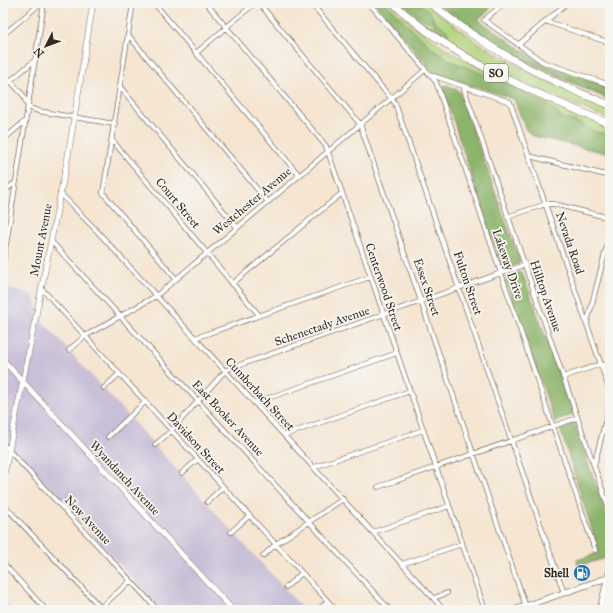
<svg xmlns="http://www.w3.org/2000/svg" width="613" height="613" font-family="'IM FELL Great Primer',serif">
<rect width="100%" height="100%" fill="#f6f6f2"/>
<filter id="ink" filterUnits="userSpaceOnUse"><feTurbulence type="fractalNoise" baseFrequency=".025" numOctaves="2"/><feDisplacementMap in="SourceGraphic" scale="8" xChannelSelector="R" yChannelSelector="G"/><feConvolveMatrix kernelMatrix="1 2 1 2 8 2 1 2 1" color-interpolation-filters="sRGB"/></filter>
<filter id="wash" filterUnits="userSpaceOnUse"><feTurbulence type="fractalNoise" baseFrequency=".012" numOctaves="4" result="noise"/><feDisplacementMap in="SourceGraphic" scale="16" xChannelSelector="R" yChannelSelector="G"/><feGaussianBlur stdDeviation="0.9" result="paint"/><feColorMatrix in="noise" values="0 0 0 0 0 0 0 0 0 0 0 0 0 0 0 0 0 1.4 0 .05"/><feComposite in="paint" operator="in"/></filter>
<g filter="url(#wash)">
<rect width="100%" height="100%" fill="#f5e5d1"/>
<path fill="#e9d2ee" d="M3 598 14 610H3Z"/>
<path fill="#c9bfd7" d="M3 284 7 288 33 295 43 322 304 610H162L3 438Z"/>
<path fill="#b0d27a" stroke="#767e4c" d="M384 3H389C449 64 533 92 610 126V134L598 133 576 122 560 117 554 109 546 104 511 86 451 61 433 49Z
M398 3H425L477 42 499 55 534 74 610 108V120L548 93 465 53 444 40Z
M436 3 506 50 610 100C549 74 488 46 436 3Z"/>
<path fill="#8cb46a" stroke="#646f44" d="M374 3H384L433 49 451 61 511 86 546 104 554 109 560 117 576 122 598 133 610 134V154L533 136 526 130 514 99 434 73Z
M405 3 423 6 430 12 434 21 443 27 448 32 447 36 441 33 434 27 433 21C423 22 411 10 405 3Z
M439 3H486L491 9 478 19 539 62 610 88V99L506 50Z
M447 85 459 91 520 262 519 264 504 269 502 268 442 86Z
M519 272 523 275 574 414 555 422 506 282V277Z
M574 423 610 525V546L606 558 578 566 577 560 599 553 560 428Z"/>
</g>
<g filter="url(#ink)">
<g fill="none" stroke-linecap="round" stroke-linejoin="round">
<g stroke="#7c6b5d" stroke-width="5.5">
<path id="minor" d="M133 3 103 193 176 279
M154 3 299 175
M206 3 326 146 485 610
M259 3 360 124 526 607
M311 3 395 103 564 593
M369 3 436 82 595 550
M504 3 484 20 543 62 610 85
M545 21 610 43
M3 35 41 3
M129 36 268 202
M518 45 567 3
M196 53 255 3
M3 73 23 95 28 107 38 111 115 124
M431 75 510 102 610 391
M463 86 610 512
M3 87 35 60
M120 87 237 227
M3 140 25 121
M112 140 259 315
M529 156 610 176
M3 192 16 182
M60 193 96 230 444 610
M507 217 546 204H554L610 218
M51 241 390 610
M3 264 44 3
M232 284 342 193
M42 289 336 610
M587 323 610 234
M195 338 370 277
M69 350 85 336 156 296 425 70
M563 377 601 364 610 366
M104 388 119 374
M254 403 397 353
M285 435 410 391
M108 437 145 402
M3 444 158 610
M155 445 171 431 225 371 231 368 524 265
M594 466 610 403
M314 467 423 430
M182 473 197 460
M378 487 577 418
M207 502 223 487
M3 504 103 610
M231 532 249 516
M373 532 449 506
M263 556 276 544 343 499
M3 563 46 610
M402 564 462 544
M286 587 302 573
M434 598 447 593
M98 610 130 581
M318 610 328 601"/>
</g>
<g stroke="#7c6b5d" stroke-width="6">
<path id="tertiary" d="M3 360 233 610
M3 480 68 156 93 3"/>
</g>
<g stroke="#7c6b5d" stroke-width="7">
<path id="secondary" d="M514 610 610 577
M600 610 610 570"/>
</g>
<g stroke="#7c6b5d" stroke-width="8">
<path id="motorway" d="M393 3C454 60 534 93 610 124
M430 3C484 47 545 80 610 105"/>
</g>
<use href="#minor" stroke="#fff" stroke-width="4"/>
<use href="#tertiary" stroke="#fff" stroke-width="5"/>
<use href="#secondary" stroke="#fff" stroke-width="5.5"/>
<use href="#motorway" stroke="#fff" stroke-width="7"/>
</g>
</g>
<defs>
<g id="fuel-disc" transform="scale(0.9)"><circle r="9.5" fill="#1f6fb2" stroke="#f6f6f2"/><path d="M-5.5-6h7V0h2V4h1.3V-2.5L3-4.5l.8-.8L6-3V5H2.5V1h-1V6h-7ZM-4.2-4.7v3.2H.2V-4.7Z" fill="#fff"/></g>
</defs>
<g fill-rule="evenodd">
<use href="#fuel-disc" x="582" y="573"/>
</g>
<g text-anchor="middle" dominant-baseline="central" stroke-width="3.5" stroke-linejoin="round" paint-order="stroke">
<rect fill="#f6f6f2" stroke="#73675e" stroke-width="1" x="484" y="64" width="24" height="18" rx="3"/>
<g font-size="11" font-weight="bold" fill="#3b2a1e">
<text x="496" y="73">SO</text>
</g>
<g font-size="12" fill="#3b2a1e" stroke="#f6f6f2">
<text transform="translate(252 201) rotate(-40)">Westchester Avenue</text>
<text transform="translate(178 203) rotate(50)">Court Street</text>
<text transform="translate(41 240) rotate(-79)">Mount Avenue</text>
<text transform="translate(570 243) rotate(71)">Nevada Road</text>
<text transform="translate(508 264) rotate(71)">Lakeway Drive</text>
<text transform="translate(468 283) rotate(71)">Fulton Street</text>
<text transform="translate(384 287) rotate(71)">Centerwood Street</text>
<text transform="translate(427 287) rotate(71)">Essex Street</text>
<text transform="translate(546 296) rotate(71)">Hilltop Avenue</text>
<text transform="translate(322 326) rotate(-19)">Schenectady Avenue</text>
<text transform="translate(260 394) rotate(47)">Cumberbach Street</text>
<text transform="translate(228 418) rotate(47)">East Booker Avenue</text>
<text transform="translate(196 443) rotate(47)">Davidson Street</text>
<text transform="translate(125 478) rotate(47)">Wyandanch Avenue</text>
<text transform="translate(88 520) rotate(47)">New Avenue</text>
</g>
<g font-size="12" font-weight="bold" fill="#3b2a1e" stroke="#f6f6f2" text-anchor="end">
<text x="569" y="573">Shell</text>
</g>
</g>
<rect width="613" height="613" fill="none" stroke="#f6f6f2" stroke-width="16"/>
<g transform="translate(46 46) rotate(228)" stroke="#f6f6f2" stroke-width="3" paint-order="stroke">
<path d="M0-3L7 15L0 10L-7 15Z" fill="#3b2a1e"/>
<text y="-6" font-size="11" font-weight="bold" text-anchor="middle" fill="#3b2a1e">N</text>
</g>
</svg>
